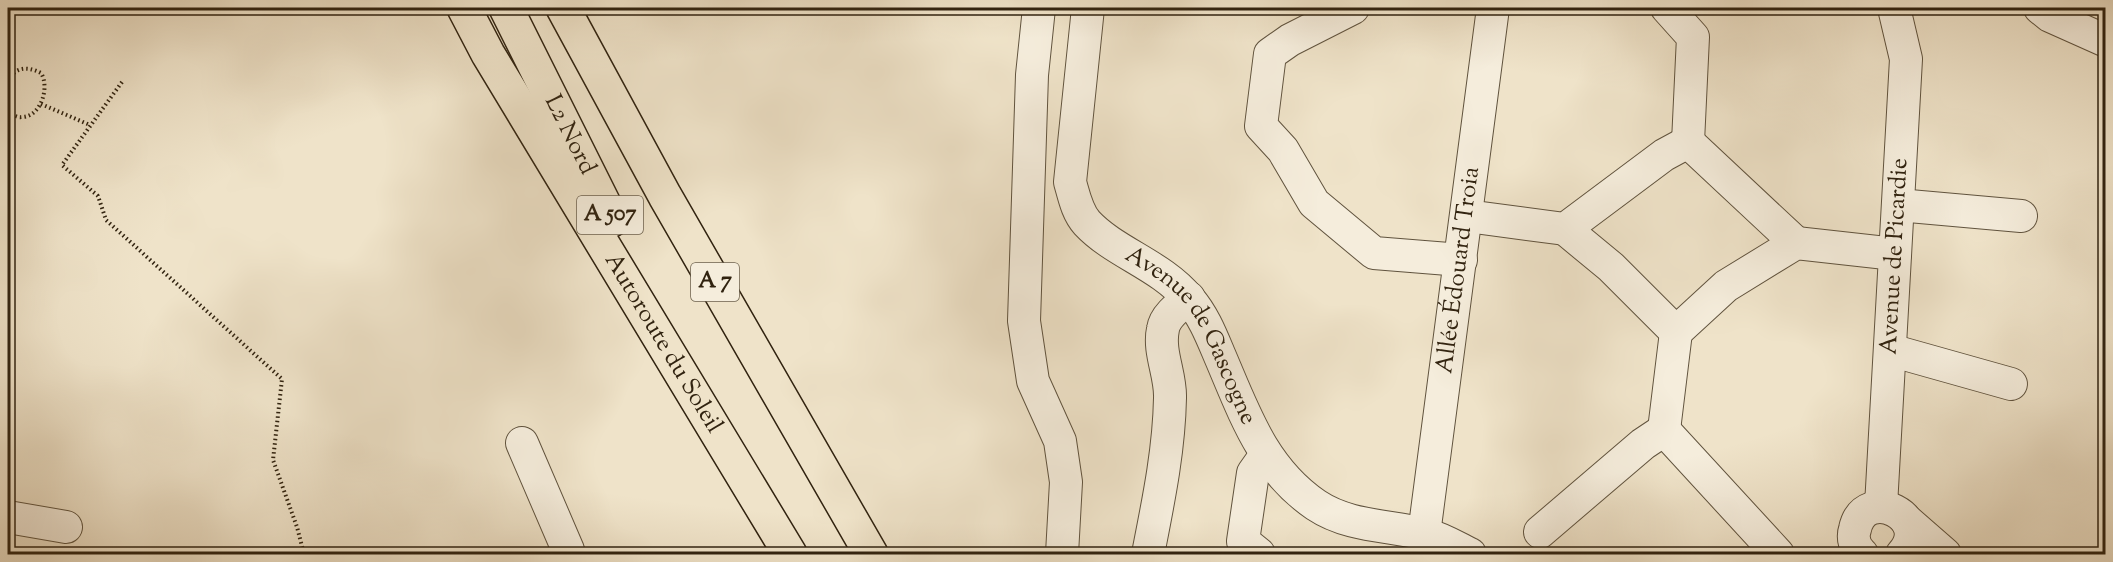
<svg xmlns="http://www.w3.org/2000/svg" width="2113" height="562" font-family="'Sorts Mill Goudy',serif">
<rect width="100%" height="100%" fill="#efe3c9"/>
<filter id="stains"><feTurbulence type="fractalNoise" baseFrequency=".00333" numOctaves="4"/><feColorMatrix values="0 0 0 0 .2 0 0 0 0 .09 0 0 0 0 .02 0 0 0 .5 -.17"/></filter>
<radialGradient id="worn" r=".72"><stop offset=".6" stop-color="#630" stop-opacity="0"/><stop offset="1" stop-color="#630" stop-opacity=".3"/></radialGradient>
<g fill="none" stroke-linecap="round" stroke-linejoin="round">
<g stroke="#60533e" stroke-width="34">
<g id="minor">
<path d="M1039 8 1032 75 1024 321 1033 381 1060 441 1066 482 1062 554"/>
<path id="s1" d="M1088 8 1070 182C1074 196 1077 212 1087 223 1115 253 1161 265 1189 299 1203 315 1211 335 1219 354 1244 412 1262 468 1316 505 1349 527 1388 525 1425 534 1441 538 1456 547 1470 554"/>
<path d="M1353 8 1290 40 1270 54 1261 126 1283 150 1314 203 1374 253 1461 260"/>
<path d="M1667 8 1693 37 1688 142"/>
<path d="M2040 8 2050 16 2106 41"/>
<path d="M1688 142 1796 243"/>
<path d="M1898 205 2021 216"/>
<path d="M1467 216 1565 229 1664 155 1688 142"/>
<path d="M1565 229 1611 267 1676 332"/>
<path d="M1676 332 1726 286 1796 243 1895 254"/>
<path d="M1890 350 2011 384"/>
<path d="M1664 430 1778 554"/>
<path d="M1664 430 1676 332"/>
<path d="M522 443 568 550 567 554"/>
<path id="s2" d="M1881 506 1906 59 1894 8"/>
<path d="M8 517 66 527"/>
<path d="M1906 520 1945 554"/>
<path d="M1540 532 1643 444 1664 430"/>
<path id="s3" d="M1424 534 1493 8"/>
<path d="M1148 554C1158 503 1169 451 1170 398 1171 375 1158 352 1163 329 1165 316 1179 306 1189 298"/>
<path d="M1259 554 1243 541 1253 473 1265 456"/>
<path d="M1862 554C1855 548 1852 538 1855 529 1865 483 1935 518 1902 554"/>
</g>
</g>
<g stroke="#312310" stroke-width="36">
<g id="highway">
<path id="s4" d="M464 8 488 54 790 554"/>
<path id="s5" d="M506 8 612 220"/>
<path d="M563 8 665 196 871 554"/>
</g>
</g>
<path stroke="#312310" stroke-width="4" stroke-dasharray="1.5 3" stroke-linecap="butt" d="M8 80C16 67 27 66 41 73 50 87 41 117 22 117 17 118 12 114 8 112
M122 82 62 165 98 196 106 220 282 379 273 460 297 527 304 554
M41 104 90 125"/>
<use href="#minor" stroke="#f5eddc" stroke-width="32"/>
<use href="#highway" stroke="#efe3c9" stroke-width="33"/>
</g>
<g text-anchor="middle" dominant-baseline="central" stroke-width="6" stroke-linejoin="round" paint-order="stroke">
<g fill="#f5eddc" stroke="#6c604d" stroke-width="1.5">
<rect x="577" y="196" width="66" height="38" rx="4.5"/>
<rect x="691" y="263" width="48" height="38" rx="4.5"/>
</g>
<g font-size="22" font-weight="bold" fill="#312310">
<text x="610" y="215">A 507</text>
<text x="715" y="282">A 7</text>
</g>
<g font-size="24" fill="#312310" stroke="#f5eddc">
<text stroke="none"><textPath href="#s5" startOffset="142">L2 Nord</textPath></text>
<text stroke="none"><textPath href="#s2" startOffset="250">Avenue de Picardie</textPath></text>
<text stroke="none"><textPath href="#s3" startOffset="266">Allée Édouard Troia</textPath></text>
<text stroke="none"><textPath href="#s1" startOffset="378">Avenue de Gascogne</textPath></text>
<text stroke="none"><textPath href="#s4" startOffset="390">Autoroute du Soleil</textPath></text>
</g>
</g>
<rect width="2113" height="562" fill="none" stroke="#efe3c9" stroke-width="30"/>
<rect x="9" y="9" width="2095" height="544" fill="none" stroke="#312310" stroke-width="3"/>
<rect x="15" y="15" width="2083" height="532" fill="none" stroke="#312310" stroke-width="1.5"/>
<rect width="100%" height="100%" filter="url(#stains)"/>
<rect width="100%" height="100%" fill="url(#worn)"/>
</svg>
